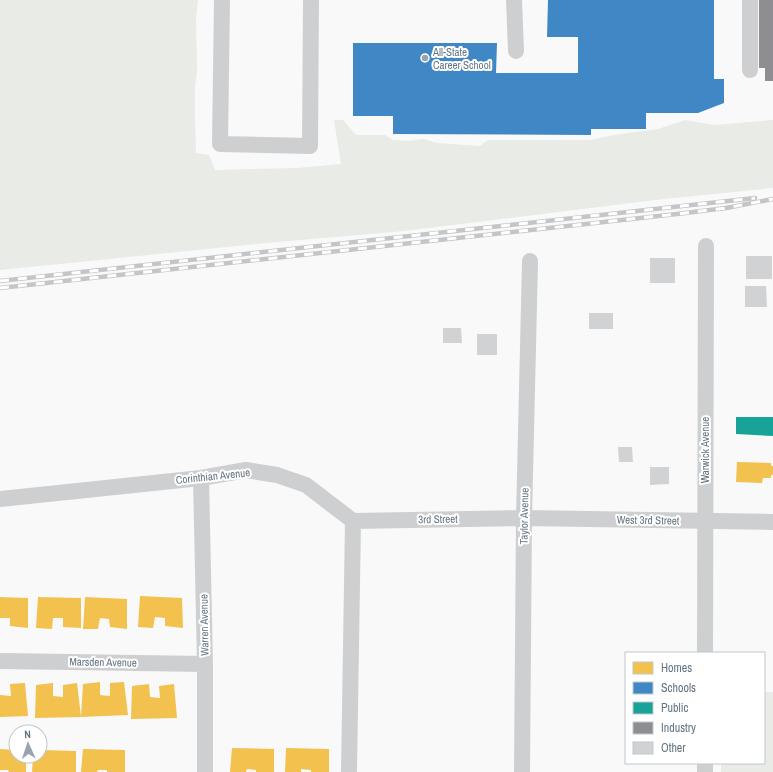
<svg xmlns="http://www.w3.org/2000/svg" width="773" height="772" font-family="'Archivo Narrow',sans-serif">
<rect width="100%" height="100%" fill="#f9f9f9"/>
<path fill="#e8ebe6" d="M0 0H198L196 18 197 73 195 86V118L196 153 209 155 215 170 297 168 341 164 334 120H343L356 135H385L393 140 408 141 423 139 437 143 480 146 488 140H589L614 135 658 129 685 120 715 125 773 120V188L664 199 404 231 277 242 0 270Z
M764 692H773V772H721V763H764Z"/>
<path fill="#f2c14e" d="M737 462 771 463V466H773V475H771V478H763L762 483 736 482Z
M140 596 182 598 183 628 165 626V618L155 617 153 628 138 627Z
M0 597 28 598V628L10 626V618H0Z
M38 597 81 598V628L63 627V618H53L52 629 36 628Z
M85 597 127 599V629L110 627 109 619 100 618 98 629H83Z
M100 682V695L110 696V683L124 682 128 715 81 717 83 684Z
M25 683 28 716 0 717V695L11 696 10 684Z
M53 683V696L63 697V685L77 683 81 717 35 718 36 685Z
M149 684 150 697 160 698 159 686 174 684 177 718 131 719 132 686Z
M232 748 274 749V772H256V770L247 769 246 772H230Z
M286 748 329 749V772H311V770L301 769V772H285Z
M0 749 16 750V756H26V772H9L8 770H0Z
M83 749 125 750V772H107V770H98L97 772H81Z
M40 750 76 751V772H32L33 756H40Z"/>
<path fill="#3f88c5" d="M548 0H714V79H724V103L698 113H646V129H591V135L393 134V116H353V43H497L496 73H578V37H547Z"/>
<path fill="#17a398" d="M736 417H773V436L736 434Z"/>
<path fill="#8d8d92" d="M759 0H773V81H765V68H759Z"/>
<path fill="#d0d2d3" d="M746 256H772V279H746Z
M650 258H675V283H650Z
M745 286H766L767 307H745Z
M589 313H613V329H589Z
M443 328H461L462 343H443Z
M477 334H497V355H477Z
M618 447H632L633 462H619Z
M650 467H669V484L650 485Z"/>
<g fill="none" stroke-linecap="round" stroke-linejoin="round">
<path stroke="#cecfd0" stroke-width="16" d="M222 0 220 144 310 146 311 0
M514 0 516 51
M750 0V70
M201 478 205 664V772
M0 499 201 478 246 470 277 475 306 485 353 521
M353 521 524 518 773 522
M705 653 706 246
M0 661 205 664
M349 772 353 521
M522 772 524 518 530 261
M705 772V763"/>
<g stroke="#c3c5c6" stroke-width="4.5">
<path id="rail" d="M0 281 755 198
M0 288 677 214 726 208 773 199"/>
</g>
<use href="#rail" stroke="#fff" stroke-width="3" stroke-dasharray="9" stroke-linecap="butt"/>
</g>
<circle fill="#99a4ac" stroke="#fff" stroke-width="1.5" cx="425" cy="58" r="4"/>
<g text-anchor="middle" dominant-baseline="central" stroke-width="4" stroke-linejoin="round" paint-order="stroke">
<g font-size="11" fill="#657683" stroke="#fff" text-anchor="start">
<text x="433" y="52">All-State<tspan x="433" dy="13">Career School</tspan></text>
</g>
<g font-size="11" fill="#657683" stroke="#fff">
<text transform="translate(705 450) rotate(-90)">Warwick Avenue</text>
<text transform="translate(213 476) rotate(-6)">Corinthian Avenue</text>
<text transform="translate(524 516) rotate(-89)">Taylor Avenue</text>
<text transform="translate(438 519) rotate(-1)">3rd Street</text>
<text transform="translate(648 520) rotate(1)">West 3rd Street</text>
<text transform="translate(204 625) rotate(-91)">Warren Avenue</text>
<text transform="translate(103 662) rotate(1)">Marsden Avenue</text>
</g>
</g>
<rect x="625" y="652" width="140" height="112" fill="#ffffff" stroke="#c1c8cd"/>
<rect x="633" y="662" width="20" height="12" fill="#f2c14e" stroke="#c1c8cd"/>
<text x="661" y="672" font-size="12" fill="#657683">Homes</text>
<rect x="633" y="682" width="20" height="12" fill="#3f88c5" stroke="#c1c8cd"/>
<text x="661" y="692" font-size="12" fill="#657683">Schools</text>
<rect x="633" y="702" width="20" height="12" fill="#17a398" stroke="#c1c8cd"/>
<text x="661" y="712" font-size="12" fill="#657683">Public</text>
<rect x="633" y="722" width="20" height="12" fill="#8d8d92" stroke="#c1c8cd"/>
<text x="661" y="732" font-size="12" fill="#657683">Industry</text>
<rect x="633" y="742" width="20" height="12" fill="#d0d2d3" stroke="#c1c8cd"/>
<text x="661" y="752" font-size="12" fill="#657683">Other</text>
<g transform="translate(28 744) rotate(357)"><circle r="19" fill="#ffffff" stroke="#c1c8cd"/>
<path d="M0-3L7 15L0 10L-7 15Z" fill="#99a4ac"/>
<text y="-6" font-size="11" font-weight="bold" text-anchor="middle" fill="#657683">N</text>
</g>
</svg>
